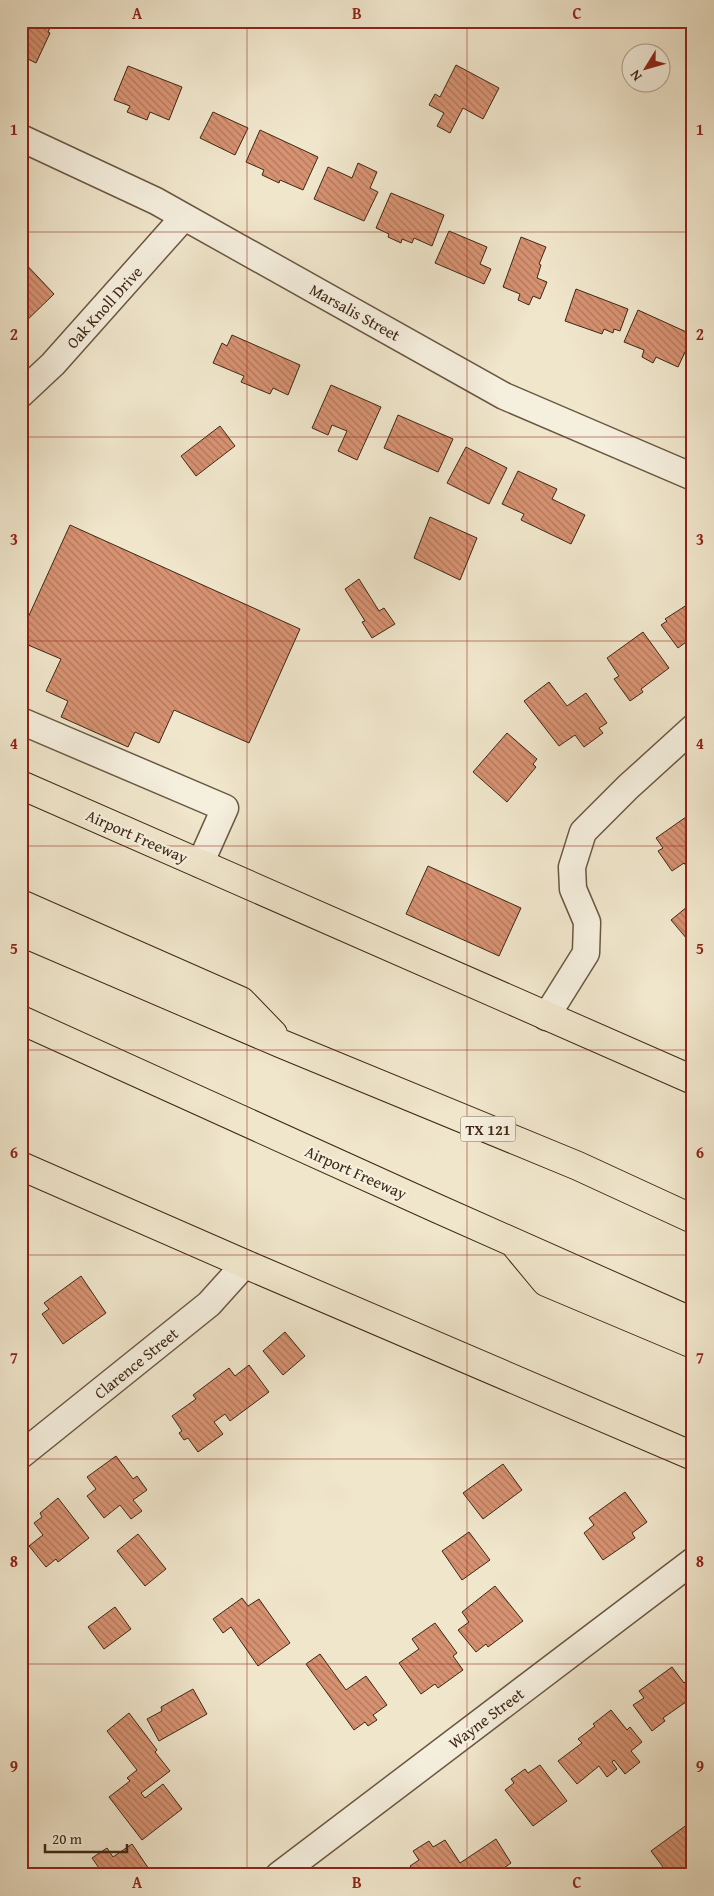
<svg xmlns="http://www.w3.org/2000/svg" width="714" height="1896" font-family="'Gentium Book Plus',serif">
<defs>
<pattern id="building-back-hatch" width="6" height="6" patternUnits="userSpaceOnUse" patternTransform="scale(1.25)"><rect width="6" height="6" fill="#d79272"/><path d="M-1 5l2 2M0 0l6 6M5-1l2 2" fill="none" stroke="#b0775c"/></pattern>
</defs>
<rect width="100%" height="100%" fill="#f0e6cc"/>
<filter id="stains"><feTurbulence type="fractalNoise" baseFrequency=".004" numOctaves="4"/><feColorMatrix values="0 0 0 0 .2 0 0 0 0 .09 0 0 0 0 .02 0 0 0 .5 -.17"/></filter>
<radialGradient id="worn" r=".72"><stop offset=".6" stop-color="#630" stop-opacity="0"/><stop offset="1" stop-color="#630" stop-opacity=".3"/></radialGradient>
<path fill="url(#building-back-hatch)" stroke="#3e2814" d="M21 21H53L48 32 50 33 36 63 24 57 26 53 21 51Z
M456 65 499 88 483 119 463 108 450 133 437 126 444 113 429 105 435 94 440 97Z
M128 66 182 87 169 120 150 112 147 120 127 112 130 106 114 100Z
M213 112 248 128 235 155 200 138Z
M260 130 318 157 303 190 280 180 279 183 262 175 264 170 246 162Z
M358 163 377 172 370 188 378 192 364 221 314 199 328 167 352 178Z
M391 193 444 215 432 246 414 238 412 243 402 239 401 243 388 237 389 234 376 228Z
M449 231 487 247 480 264 491 269 484 284 435 263Z
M521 237 546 247 539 264 541 265 537 278 547 282 540 299 533 296 529 305 518 300 520 294 503 287Z
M21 259 54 294 21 326Z
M576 289 628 309 620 331 614 329 613 333 604 329 602 334 565 321Z
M638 310 693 335 678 367 656 357 653 363 642 357 644 350 624 342Z
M232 335 300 365 288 395 273 388 270 394 241 382 244 376 213 363 222 343 227 346Z
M693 359V378L686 375Z
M331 385 381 407 357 460 338 451 347 431 332 425 328 435 312 428Z
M398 415 453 439 438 472 384 448Z
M220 426 235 446 196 476 181 456Z
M466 447 507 468 489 504 447 483Z
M518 471 557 489 552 499 585 515 571 544 521 520 524 514 502 504Z
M430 517 477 538 460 580 414 558Z
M70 525 300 629 249 743 174 710 159 743 135 732 128 747 61 717 68 701 46 691 61 659 21 642V633Z
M359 579 379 611 384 608 395 624 372 638 362 622 365 621 345 589Z
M693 601V643L690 639 678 648 661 625 667 621 665 619Z
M643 632 669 668 641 689 643 692 630 701 614 679 619 676 607 658Z
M549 682 567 706 586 693 607 723 599 728 603 733 584 747 575 735 559 746 524 701Z
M507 733 537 759 533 764 536 767 507 802 473 772Z
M686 817 693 827V875L684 863 672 871 658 851 663 848 656 838Z
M428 866 521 908 499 956 406 914Z
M693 902V946L671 920Z
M81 1276 106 1313 63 1344 42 1314 49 1309 44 1303Z
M285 1332 305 1356 283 1375 263 1351Z
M249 1365 269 1392 230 1421 225 1414 214 1422 223 1434 198 1452 188 1438 184 1440 179 1433 182 1431 172 1416 196 1399 193 1395 229 1368 235 1376Z
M116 1456 133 1479 137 1476 147 1490 133 1500 142 1511 131 1519 120 1505 104 1518 87 1496 96 1489 87 1477Z
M503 1464 522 1490 483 1519 463 1493Z
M625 1492 647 1522 632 1533 635 1538 603 1560 584 1533 594 1525 589 1518Z
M58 1498 89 1538 58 1562 56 1559 46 1567 29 1546 43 1535 34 1523 42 1517 40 1513Z
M469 1532 490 1560 462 1580 442 1551Z
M138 1534 166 1569 145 1586 117 1551Z
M495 1586 523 1621 488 1647 486 1644 476 1652 458 1630 469 1622 462 1612Z
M242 1598 248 1606 259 1599 290 1643 258 1666 231 1627 223 1633 213 1619Z
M115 1607 131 1629 104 1649 88 1627Z
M435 1623 457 1653 453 1656 463 1670 438 1688 435 1684 421 1694 399 1663 419 1649 412 1639Z
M320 1654 346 1690 366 1676 387 1705 373 1715 377 1720 368 1726 365 1722 354 1730 306 1664Z
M672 1667 684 1683 690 1678 693 1681V1697L663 1718 665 1721 652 1731 633 1705 644 1698 639 1691Z
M193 1689 207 1714 159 1741 147 1719 162 1711 161 1707Z
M611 1710 627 1730 630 1727 642 1742 631 1751 640 1762 625 1774 614 1760 612 1762 617 1769 607 1777 599 1766 577 1784 558 1761 582 1743 578 1739 595 1726 593 1724Z
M129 1713 157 1750 155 1752 170 1771 141 1793 145 1798 163 1784 182 1809 142 1840 109 1797 130 1781 127 1778 137 1770 107 1731Z
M540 1765 567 1801 533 1826 505 1790 514 1783 511 1779 525 1769 528 1773Z
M688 1824 693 1830V1875H669L651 1851Z
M496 1839 511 1863 494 1875H416L410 1866 419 1860 413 1851 429 1841 433 1847 445 1840 460 1863Z
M132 1844 153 1875H104L92 1858 107 1848 113 1857Z"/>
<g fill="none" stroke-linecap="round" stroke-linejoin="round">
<g stroke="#6a5842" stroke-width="29">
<path id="minor" d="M21 138 156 201 504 396 693 477
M21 394 53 364 184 217
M21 721 225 808 200 864
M546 1017 586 953 587 922 573 889 572 867 583 832 628 787 693 728
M21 1455 209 1304 245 1264
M279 1875 693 1561"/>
</g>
<g stroke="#3e2814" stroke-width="30">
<path id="major" d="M21 785 693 1080
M21 1166 245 1264 693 1456"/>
</g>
<g stroke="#3e2814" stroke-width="30">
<path id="highway" d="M21 904 241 1001 273 1034
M21 932 282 1044 578 1166 693 1219
M21 1020 436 1208 693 1322
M517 1247 546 1282 693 1344"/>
</g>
<use href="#minor" stroke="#f5efde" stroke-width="26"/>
<use href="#major" stroke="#f0e6cc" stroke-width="28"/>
<use href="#highway" stroke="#f0e6cc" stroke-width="28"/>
</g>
<path fill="none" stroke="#8f2418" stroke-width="1" stroke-opacity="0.55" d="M247 21V1875M467 21V1875M21 232H693M21 437H693M21 641H693M21 846H693M21 1050H693M21 1255H693M21 1459H693M21 1664H693"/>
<g text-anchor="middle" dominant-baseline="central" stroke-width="4.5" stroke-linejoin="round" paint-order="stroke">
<rect fill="#f5efde" stroke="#756451" stroke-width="1" x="460.5" y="1116.5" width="55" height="25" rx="4"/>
<g font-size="15" font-weight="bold" fill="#3e2814">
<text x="488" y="1129">TX 121</text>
</g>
<g font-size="16" fill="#3e2814" stroke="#f5efde">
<text transform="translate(104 307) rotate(-48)">Oak Knoll Drive</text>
<text transform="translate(355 312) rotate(29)">Marsalis Street</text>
<text transform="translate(137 836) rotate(24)">Airport Freeway</text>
<text transform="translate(356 1172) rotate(24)">Airport Freeway</text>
<text transform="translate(136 1363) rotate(-39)">Clarence Street</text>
<text transform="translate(486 1718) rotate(-37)">Wayne Street</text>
</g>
</g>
<rect width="714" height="1896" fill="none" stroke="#f0e6cc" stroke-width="55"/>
<g transform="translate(646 68) rotate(233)"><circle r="24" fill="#f5efde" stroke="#ac9f8d"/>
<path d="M0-4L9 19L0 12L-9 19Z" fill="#8f2418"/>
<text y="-8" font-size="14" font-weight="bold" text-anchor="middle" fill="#3e2814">N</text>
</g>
<path d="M45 1844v8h82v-8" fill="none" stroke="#3e2814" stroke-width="2.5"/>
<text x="52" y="1844" font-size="15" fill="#3e2814" stroke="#f5efde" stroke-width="4" paint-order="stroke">20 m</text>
<rect x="28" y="28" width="658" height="1840" fill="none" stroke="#8f2418" stroke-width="2"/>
<g font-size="16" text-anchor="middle" font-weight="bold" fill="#8f2418">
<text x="137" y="19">A</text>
<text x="357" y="19">B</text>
<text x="577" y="19">C</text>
<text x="14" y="135">1</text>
<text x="700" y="135">1</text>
<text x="14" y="340">2</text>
<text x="700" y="340">2</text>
<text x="14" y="545">3</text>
<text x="700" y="545">3</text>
<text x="14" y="749">4</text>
<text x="700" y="749">4</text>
<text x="14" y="954">5</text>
<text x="700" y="954">5</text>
<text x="14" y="1158">6</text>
<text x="700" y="1158">6</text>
<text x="14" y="1363">7</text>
<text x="700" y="1363">7</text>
<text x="14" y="1567">8</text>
<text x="700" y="1567">8</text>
<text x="14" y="1772">9</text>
<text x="700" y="1772">9</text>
<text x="137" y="1888">A</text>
<text x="357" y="1888">B</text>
<text x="577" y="1888">C</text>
</g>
<rect width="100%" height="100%" filter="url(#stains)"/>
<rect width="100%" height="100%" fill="url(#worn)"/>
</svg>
